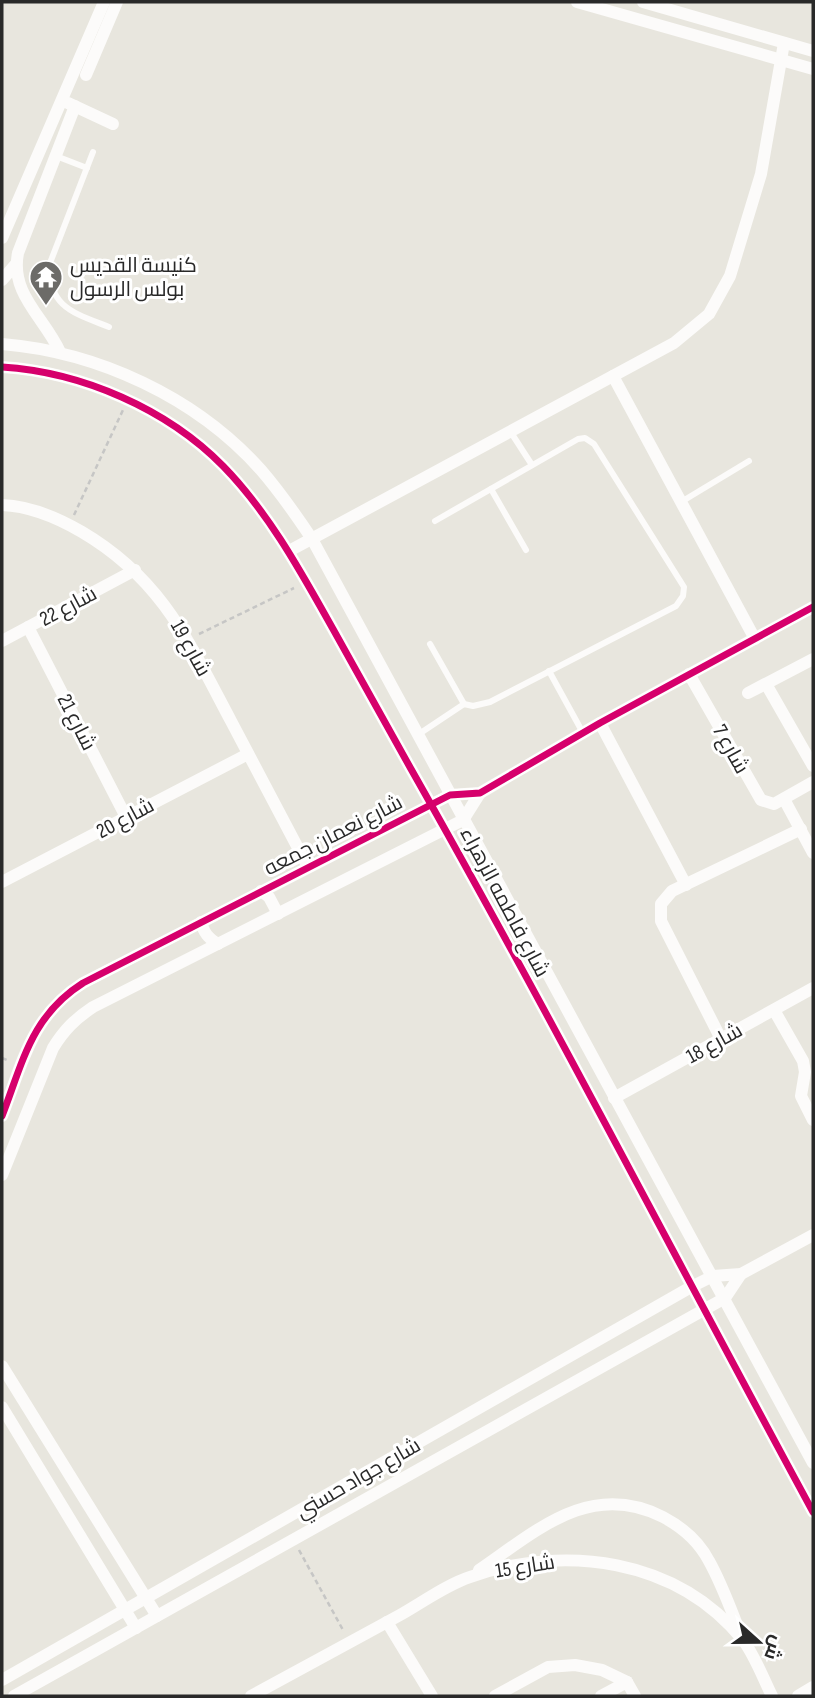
<svg xmlns="http://www.w3.org/2000/svg" width="815" height="1698" viewBox="0 0 815 1698" font-family="'Sofia Sans Condensed',Cairo,sans-serif">
	<style>
		.lines { fill: none; stroke-linecap: round; stroke-linejoin: round }
		.path { stroke: #c6c6c5; stroke-width: 2.5; stroke-dasharray: 5 3.5; stroke-linecap: butt }
		.service { stroke: #fcfbfa; stroke-width: 6 }
		.minor { stroke: #fcfbfa; stroke-width: 12 }
		.cycleway-casing { stroke: #fff; stroke-width: 11 }
		.cycleway { stroke: #d6006c; stroke-width: 7 }
		.labels { text-anchor: middle; stroke-width: 6; stroke-linejoin: round; paint-order: stroke }
		.poi-label { font-size: 21px; fill: #292929; stroke: #fff; text-anchor: start }
		.street-label { font-size: 21px; fill: #292929; stroke: #fff }
	</style>
	<rect width="100%" height="100%" fill="#e8e6de"/>
	<g class="lines">
		<!-- path -->
		<g class="path">
			<path d="M74,515L123,410"/>
			<path d="M199,634L294,588"/>
			<path d="M2,1058L9,1061"/>
			<path d="M299,1550L343,1630"/>
		</g>
		<!-- service -->
		<g class="service">
			<path d="M93,152L50,263C47,307 74,313 109,327"/>
			<path d="M56,156L87,168"/>
			<path d="M510,431L532,465"/>
			<path d="M491,489L526,550"/>
			<path d="M681,502L749,461"/>
			<path d="M430,644L464,704"/>
			<path d="M549,671L583,733"/>
			<path d="M419,734L464,704L473,706L490,702L676,606L683,596L684,587L594,444L585,438L578,439L435,521"/>
		</g>
		<!-- minor -->
		<g class="minor">
			<path d="M577,2L813,69"/>
			<path d="M643,2L813,51"/>
			<path d="M86,75L117,2"/>
			<path d="M68,103L113,124"/>
			<path d="M2,238L104,2"/>
			<path d="M2,280L16,264"/>
			<path d="M2,344C98,352 196,397 261,470C280,492 296,515 312,539L813,1463"/>
			<path d="M60,352C44,317 10,294 18,253L75,106"/>
			<path d="M2,367C82,372 167,409 223,466C269,513 301,572 333,629C359,675 385,722 411,769C550,1014 679,1265 813,1512"/>
			<path d="M613,376L755,639"/>
			<path d="M2,505C29,506 58,518 82,532C162,579 189,642 231,721C257,770 282,818 308,867"/>
			<path d="M289,551L674,343L709,314L730,276L761,174L784,43"/>
			<path d="M28,627L126,817"/>
			<path d="M2,641L135,570"/>
			<path d="M689,674L761,800L774,804L813,782"/>
			<path d="M766,684L813,766"/>
			<path d="M748,693L813,659"/>
			<path d="M600,723L686,885"/>
			<path d="M784,799L813,853"/>
			<path d="M2,882L248,754"/>
			<path d="M261,891L269,897L278,914"/>
			<path d="M201,922C204,933 208,938 218,944"/>
			<path d="M774,1010L803,1061L805,1072L801,1096L813,1120"/>
			<path d="M721,1039L661,921V904L672,891L801,829"/>
			<path d="M614,1098L813,988"/>
			<path d="M2,1116C23,1062 31,1016 83,983L450,795L480,793L600,723L813,607"/>
			<path d="M2,1175L53,1048C64,1030 75,1019 93,1007L463,820L480,793"/>
			<path d="M2,1366L157,1616"/>
			<path d="M2,1407L136,1628"/>
			<path d="M479,1570C536,1531 590,1480 663,1517C682,1527 699,1542 709,1561C722,1584 731,1610 741,1635"/>
			<path d="M387,1622L432,1696"/>
			<path d="M2,1680L691,1287L713,1276L741,1274L813,1235"/>
			<path d="M14,1696L725,1298L741,1274"/>
			<path d="M251,1696C301,1669 350,1642 400,1615C423,1602 446,1585 470,1577C565,1544 676,1558 743,1640C755,1656 763,1678 772,1696"/>
			<path d="M495,1696L548,1667L575,1665L602,1670L627,1682L635,1696"/>
			<path d="M601,1696L627,1682"/>
			<path d="M798,1696L813,1687"/>
		</g>
		<defs>
			<g id="cycleway">
				<path d="M2,367C82,372 167,409 223,466C269,513 301,572 333,629C359,675 385,722 411,769C550,1014 679,1265 813,1512"/>
				<path d="M2,1116C23,1062 31,1016 83,983L450,795L480,793L600,723L813,607"/>
			</g>
		</defs>
		<!-- cycleway casing -->
		<use href="#cycleway" class="cycleway-casing"/>
		<!-- cycleway -->
		<use href="#cycleway" class="cycleway"/>
	</g>
	<!-- icons -->
	<defs>
		<symbol id="temple-pin" viewBox="-11 -11 22 30"><path d="M0 17L-7.5 6A9.5 9.5 0 1 1 7.5 6Z" fill="#6c6b68" stroke="#fff"/><path d="M0-6L5-2H3V0L6.5 2.5H4V6H1.5V3h-3V6H-4V2.5H-6.5L-3 0V-2H-5Z" fill="#fff"/></symbol>
	</defs>
	<g fill-rule="evenodd">
		<use href="#temple-pin" x="27" y="258" width="38" height="52"/>
	</g>
	<g class="labels">
		<!-- poi labels -->
		<g class="poi-label">
			<text x="70" y="272">كنيسة القديس<tspan x="70" dy="24">بولس الرسول</tspan></text>
		</g>
		<!-- street labels -->
		<g class="street-label">
			<text transform="translate(68 606) rotate(-28)" y="7">شارع 22</text>
			<text transform="translate(191 648) rotate(61)" y="7">شارع 19</text>
			<text transform="translate(77 722) rotate(63)" y="7">شارع 21</text>
			<text transform="translate(731 749) rotate(61)" y="7">شارع 7</text>
			<text transform="translate(125 818) rotate(-28)" y="7">شارع 20</text>
			<text transform="translate(333 835) rotate(-27)" y="7">شارع نعمان جمعه</text>
			<text transform="translate(505 902) rotate(62)" y="7">شارع فاطمه الزهراء</text>
			<text transform="translate(714 1043) rotate(-29)" y="7">شارع 18</text>
			<text transform="translate(358 1478) rotate(-30)" y="7">شارع جواد حسني</text>
			<text transform="translate(525 1566) rotate(-9)" y="7">شارع 15</text>
		</g>
	</g>
	<!-- border -->
	<rect width="815" height="1698" fill="none" stroke="#292929" stroke-width="7"/>
	<!-- north arrow -->
	<g transform="translate(759 1642) rotate(111)" stroke="#ffffff" stroke-width="5" paint-order="stroke">
	<path d="M0-5L12 26L0 18L-12 26Z" fill="#292929"/>
	<text y="-10" font-size="19" font-weight="bold" text-anchor="middle" fill="#292929">ش</text>
	</g>
</svg>
